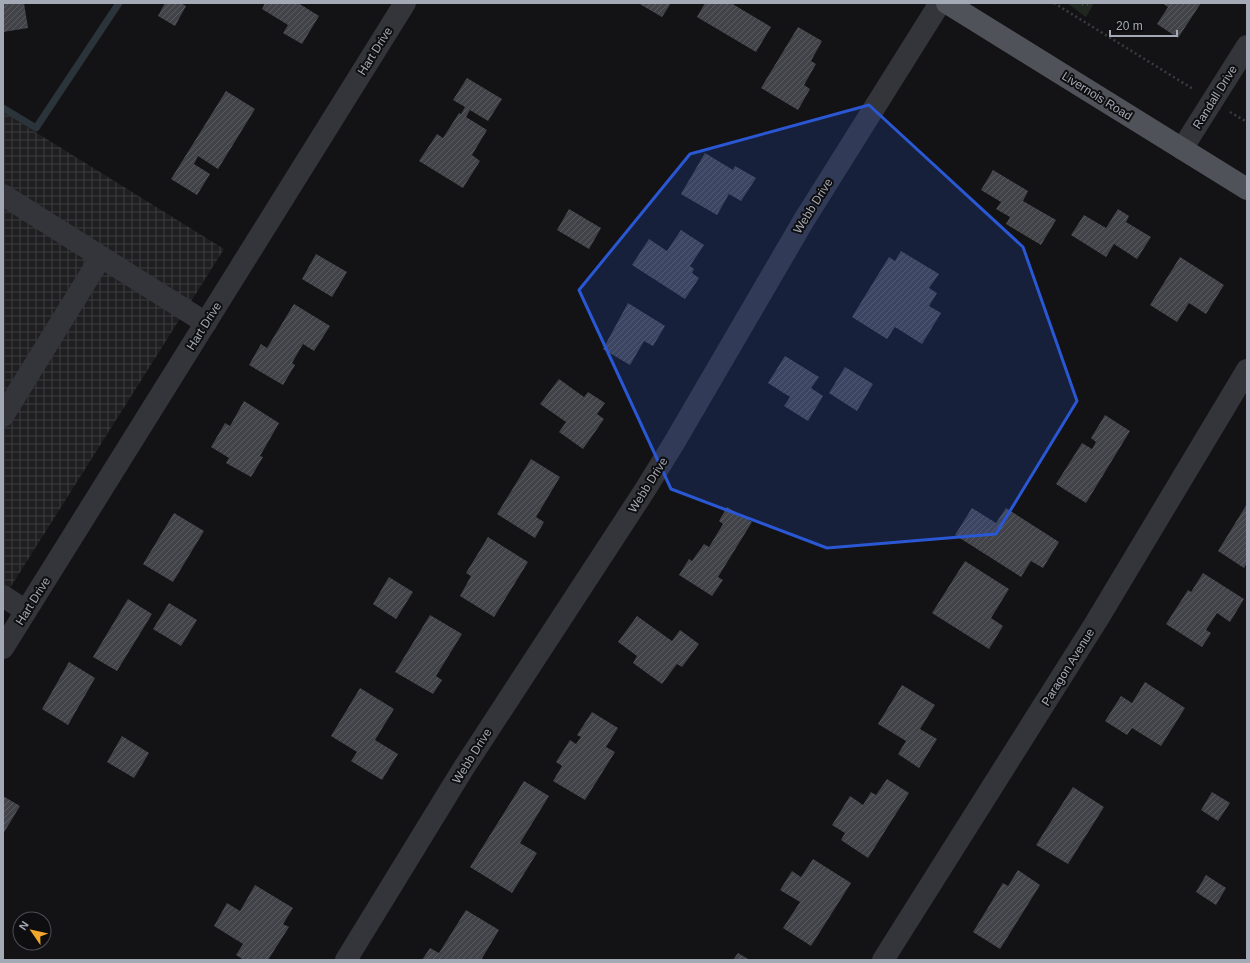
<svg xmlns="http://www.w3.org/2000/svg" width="1250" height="963" viewBox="0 0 1250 963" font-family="Helvetica,sans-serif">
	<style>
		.industrial { fill: url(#industrial-grid) }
		.forest { fill: url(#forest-crowns) }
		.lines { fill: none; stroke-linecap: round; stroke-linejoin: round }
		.stream { stroke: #2b343a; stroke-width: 7 }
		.building { fill: url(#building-hatch) }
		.path { stroke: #3a3c41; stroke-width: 2.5; stroke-dasharray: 2 3; stroke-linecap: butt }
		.minor { stroke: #34353a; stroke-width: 22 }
		.major { stroke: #505259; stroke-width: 22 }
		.marked { fill: #2a57d4; fill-opacity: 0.2; stroke: #2a57d4; stroke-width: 3; stroke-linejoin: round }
		.labels { text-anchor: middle; stroke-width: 4; stroke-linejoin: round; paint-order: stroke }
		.street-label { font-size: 12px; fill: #a4aab5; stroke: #0e0e10 }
	</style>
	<defs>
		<pattern id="industrial-grid" width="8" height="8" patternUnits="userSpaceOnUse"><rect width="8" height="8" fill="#1f1f22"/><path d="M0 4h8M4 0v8" fill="none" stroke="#3d3d40"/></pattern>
		<pattern id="forest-crowns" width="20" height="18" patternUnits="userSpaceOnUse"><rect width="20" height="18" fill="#1f2720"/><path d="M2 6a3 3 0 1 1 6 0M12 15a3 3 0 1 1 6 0" fill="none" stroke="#3d443e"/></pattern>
		<pattern id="building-hatch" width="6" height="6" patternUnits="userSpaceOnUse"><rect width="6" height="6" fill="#424348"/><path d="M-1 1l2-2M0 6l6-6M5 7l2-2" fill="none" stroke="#5a5b60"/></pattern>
	</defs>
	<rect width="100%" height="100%" fill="#131315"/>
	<!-- industrial -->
	<path class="industrial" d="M3,112L224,249L3,599Z"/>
	<!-- forest -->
	<path class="forest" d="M1067,3H1094L1086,17Z"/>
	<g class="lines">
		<!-- stream -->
		<path class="stream" d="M3,108L36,128L119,3"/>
	</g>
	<!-- building -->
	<g class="building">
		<path d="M3,3H24L28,28L3,32Z"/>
		<path d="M165,3H181L186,6L175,26L158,16Z"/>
		<path d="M265,3H298L319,16L302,44L283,33L288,25L262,9Z"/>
		<path d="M638,3H671L662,17Z"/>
		<path d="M705,3H731L771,27L756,52L697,17Z"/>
		<path d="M1162,3H1201L1178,38L1157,24L1168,7Z"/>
		<path d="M798,27L822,41L811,61L816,64L804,85L810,89L798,110L761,88Z"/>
		<path d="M467,78L502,99L488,121L470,110L466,117L487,130L472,155L480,161L463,188L419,161L437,134L443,138L459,113L461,114L465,107L453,100Z"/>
		<path d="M226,91L255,109L218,169L198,156L194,164L210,174L197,195L171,179Z"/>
		<path d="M705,153L733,170L735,166L756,178L741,201L729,194L717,215L681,194Z"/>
		<path d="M993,170L1028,191L1023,201L1056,220L1041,245L1006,224L1010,217L996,209L1001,202L981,190Z"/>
		<path d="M569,209L601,228L589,249L557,230Z"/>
		<path d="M1118,209L1129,216L1126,222L1151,237L1137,259L1114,244L1106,257L1071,235L1084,215L1106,228Z"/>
		<path d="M681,230L704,245L690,266L694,269L692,273L699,278L685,299L632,265L649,239L667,251Z"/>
		<path d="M901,251L939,274L929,288L937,293L929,306L941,313L922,344L895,327L887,339L852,317L889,257L895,261Z"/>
		<path d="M316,254L347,272L332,297L302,279Z"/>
		<path d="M1180,257L1224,285L1206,314L1189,303L1177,322L1150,305Z"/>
		<path d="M628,303L665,326L653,346L644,341L630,365L603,349Z"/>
		<path d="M294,304L330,326L314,351L303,344L292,363L295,365L283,385L249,365L261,344L267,348Z"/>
		<path d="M785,356L819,377L811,388L823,396L808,421L784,406L790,397L768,383Z"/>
		<path d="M845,367L873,384L857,411L829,393Z"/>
		<path d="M559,379L584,397L588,392L605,403L597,414L604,419L583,449L559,432L566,422L540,404Z"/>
		<path d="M244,401L279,423L260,456L263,457L251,477L226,463L229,458L211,447L225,423L230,426Z"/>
		<path d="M1105,415L1130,431L1086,503L1056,484L1082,443L1092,449L1096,442L1091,438Z"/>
		<path d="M531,459L560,477L536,517L544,522L535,538L497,514Z"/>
		<path d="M1247,504V563L1244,568L1218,551Z"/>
		<path d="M727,507L752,522L718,577L723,580L712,596L679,575L689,559L692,561L704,544L709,547L723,524L719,521Z"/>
		<path d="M972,508L996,523L1006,508L1059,542L1043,568L1031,561L1021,577L955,535Z"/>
		<path d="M174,513L204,531L173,582L143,564Z"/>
		<path d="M488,537L528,562L494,617L460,596L471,576L466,573Z"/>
		<path d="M965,561L1009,589L991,618L1003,626L989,649L932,613Z"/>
		<path d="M1203,573L1244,599L1230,622L1217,613L1206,630L1211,633L1202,647L1166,624L1188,590L1191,592Z"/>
		<path d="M389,577L413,592L396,619L373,604Z"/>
		<path d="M128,599L152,614L117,671L93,657Z"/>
		<path d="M169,603L197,620L181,646L153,629Z"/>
		<path d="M430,615L462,634L436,676L442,680L433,694L395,672Z"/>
		<path d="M637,616L672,641L680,630L699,644L682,667L677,664L662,684L633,663L637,656L618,642Z"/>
		<path d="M69,662L95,678L68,725L42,709Z"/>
		<path d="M1145,682L1185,708L1161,746L1132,728L1127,735L1105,721L1121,696L1132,703Z"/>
		<path d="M902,685L935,705L920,729L937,739L919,768L898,754L906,741L878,724Z"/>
		<path d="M360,688L394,709L375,740L398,754L382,780L351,761L357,752L331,736Z"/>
		<path d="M592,712L618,728L606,747L615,752L585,800L553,781L562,766L556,762L570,740L576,744L581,737L577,735Z"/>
		<path d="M122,736L149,753L134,778L107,762Z"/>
		<path d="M887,779L909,793L868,858L841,840L845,833L832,825L850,796L863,805L871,792L876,795Z"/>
		<path d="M524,781L549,796L520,843L537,853L512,893L470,867Z"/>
		<path d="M1073,787L1104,807L1068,864L1036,845Z"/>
		<path d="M1212,792L1230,803L1218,821L1201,810Z"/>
		<path d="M3,796L20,806L3,834Z"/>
		<path d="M813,859L851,883L811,946L783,928L800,902L780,890L792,871L801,877Z"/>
		<path d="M1018,870L1040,885L1000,949L973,932L1003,883L1008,886Z"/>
		<path d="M1206,875L1226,888L1216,905L1196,892Z"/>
		<path d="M255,885L293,908L283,924L289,927L268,960H244L236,955L243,944L214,926L227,903L240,911Z"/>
		<path d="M466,910L499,930L481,960H422L430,948L439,953Z"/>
		<path d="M738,953L750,960H733Z"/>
	</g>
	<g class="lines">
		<!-- path -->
		<g class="path">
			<path d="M1054,3L1193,89"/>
			<path d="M1230,112L1247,122"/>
		</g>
		<!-- minor -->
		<g class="minor">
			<path d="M1182,149L1247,46"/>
			<path d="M3,195L206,323"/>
			<path d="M3,416L101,257"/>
			<path d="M3,596L26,611"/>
			<path d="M3,648L405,3"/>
			<path d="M346,960L463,769L643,493L674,443L804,220L940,3"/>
			<path d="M883,960L1096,622L1247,370"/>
		</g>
		<!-- major -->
		<path class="major" d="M947,3L1247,189"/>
	</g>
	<!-- marked area -->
	<path class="marked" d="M869,105L1023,247L1077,401L996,534L827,548L671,489L579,290L690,154Z"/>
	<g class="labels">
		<!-- street labels -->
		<g class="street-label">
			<text transform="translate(375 51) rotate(-58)" y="4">Hart Drive</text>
			<text transform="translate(1097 96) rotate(32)" y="4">Livernois Road</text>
			<text transform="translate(1215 97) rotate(-58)" y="4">Randall Drive</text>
			<text transform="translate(813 206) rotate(-58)" y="4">Webb Drive</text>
			<text transform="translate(204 326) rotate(-58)" y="4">Hart Drive</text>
			<text transform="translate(648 485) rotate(-58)" y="4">Webb Drive</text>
			<text transform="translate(33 601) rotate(-58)" y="4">Hart Drive</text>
			<text transform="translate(1068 667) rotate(-58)" y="4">Paragon Avenue</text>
			<text transform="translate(472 756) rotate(-58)" y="4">Webb Drive</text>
		</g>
	</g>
	<!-- border -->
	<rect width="1250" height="963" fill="none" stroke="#a4aab5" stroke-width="8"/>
	<!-- north arrow -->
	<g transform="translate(32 931) rotate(304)"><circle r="19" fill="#0e0e10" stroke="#4a4c52"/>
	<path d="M0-3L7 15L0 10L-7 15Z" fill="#f2a62d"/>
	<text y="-6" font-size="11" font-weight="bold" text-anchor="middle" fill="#a4aab5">N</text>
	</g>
	<!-- scale -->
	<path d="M1110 30v6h67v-6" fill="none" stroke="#a4aab5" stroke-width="2"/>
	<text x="1116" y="30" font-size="12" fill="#a4aab5" stroke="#0e0e10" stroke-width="3" paint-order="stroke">20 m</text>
</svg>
